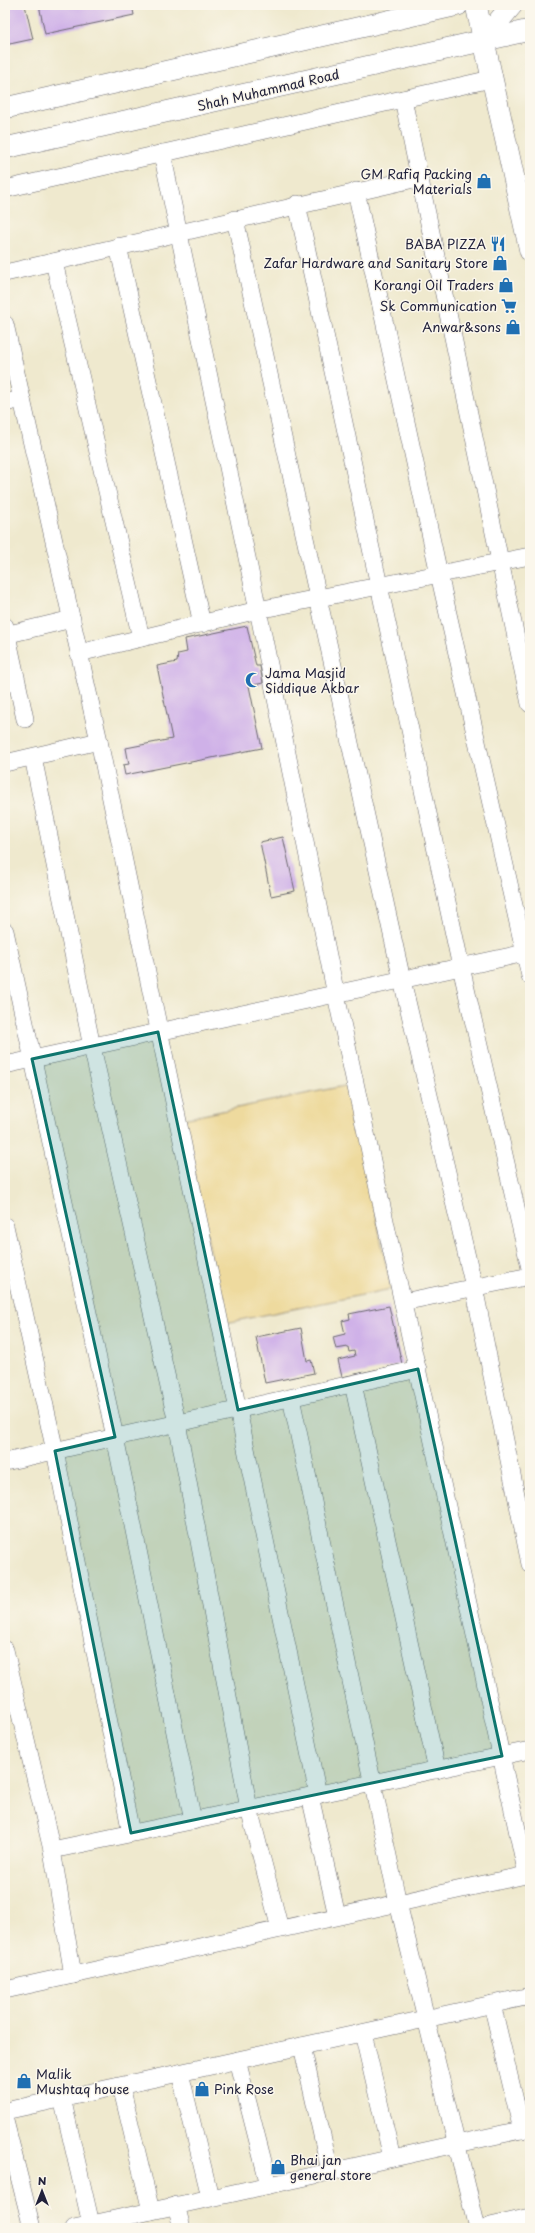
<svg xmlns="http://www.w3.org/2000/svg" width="535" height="2233" viewBox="0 0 535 2233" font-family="'Playpen Sans',sans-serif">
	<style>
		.sand { fill: #eeda9e; stroke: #887e6c }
		.building { fill: #cfb1e8 }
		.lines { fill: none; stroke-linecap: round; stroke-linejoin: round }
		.minor-casing { stroke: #6a686e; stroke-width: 18 }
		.tertiary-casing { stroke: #6a686e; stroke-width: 22 }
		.minor { stroke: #fff; stroke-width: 17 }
		.tertiary { stroke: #fff; stroke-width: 21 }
		.marked { fill: #0f766e; fill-opacity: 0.2; stroke: #0f766e; stroke-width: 3; stroke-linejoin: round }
		.labels { text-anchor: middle; stroke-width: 3; stroke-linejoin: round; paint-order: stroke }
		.street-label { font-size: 13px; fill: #22223b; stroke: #fbf7ec }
		.poi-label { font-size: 13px; fill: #22223b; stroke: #fbf7ec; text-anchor: end }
	</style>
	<rect width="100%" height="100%" fill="#fbf7ec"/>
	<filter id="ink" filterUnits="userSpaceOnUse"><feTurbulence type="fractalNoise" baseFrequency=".025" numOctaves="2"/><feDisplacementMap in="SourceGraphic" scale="8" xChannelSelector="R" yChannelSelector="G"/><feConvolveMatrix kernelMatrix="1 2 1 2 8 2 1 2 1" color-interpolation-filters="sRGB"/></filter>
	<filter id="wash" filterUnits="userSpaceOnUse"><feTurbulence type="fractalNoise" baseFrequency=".012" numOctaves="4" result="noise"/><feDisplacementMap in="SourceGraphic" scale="16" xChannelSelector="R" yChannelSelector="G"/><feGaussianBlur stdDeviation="0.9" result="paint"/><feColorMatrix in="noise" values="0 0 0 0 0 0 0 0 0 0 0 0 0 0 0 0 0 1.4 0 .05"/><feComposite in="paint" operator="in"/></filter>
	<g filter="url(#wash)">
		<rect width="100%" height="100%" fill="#efe9ce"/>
		<!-- sand -->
		<path class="sand" d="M349,1085L391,1289L225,1323L183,1119Z"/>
		<g id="blocks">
			<!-- building -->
			<g class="building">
				<path d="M5,5H25L33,39L5,45Z"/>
				<path d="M39,5H132L134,15L45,34Z"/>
				<path d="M247,626L256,666H260L263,683L249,686L262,748L125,775L123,765L129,764L126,748L172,739L157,666L177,662L178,654L187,652L185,639Z"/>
				<path d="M283,837L295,891L271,896L260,842Z"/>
				<path d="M389,1306L402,1364L342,1377L338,1360L355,1356L354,1351L349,1352L348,1347L336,1349L333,1337L345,1334L342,1321L350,1319L349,1314Z"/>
				<path d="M301,1328L307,1361L311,1360L314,1373L265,1383L256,1337Z"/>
			</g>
		</g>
	</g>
	<g filter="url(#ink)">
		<use href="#blocks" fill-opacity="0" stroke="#6a686e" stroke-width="1"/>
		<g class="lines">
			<defs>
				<g id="minor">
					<path d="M403,99L530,704"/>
					<path d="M162,153L258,610L336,995L527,1875"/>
					<path d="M5,189L491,79"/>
					<path d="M356,191L439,574L530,976"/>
					<path d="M297,204L461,967L530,1268"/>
					<path d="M235,219L402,980L474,1287L530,1564"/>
					<path d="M118,246L202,624"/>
					<path d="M54,262L141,638"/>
					<path d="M5,273L418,178"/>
					<path d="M5,324L99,741L318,1795"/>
					<path d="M5,403L22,399"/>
					<path d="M5,626L25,719"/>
					<path d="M5,635L72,619"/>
					<path d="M79,653L258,610L530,556"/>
					<path d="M33,757L92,1047L177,1423L249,1809L280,1929"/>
					<path d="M5,763L99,741"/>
					<path d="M5,931L115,1437L193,1821"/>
					<path d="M5,1065L530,952"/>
					<path d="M5,1226L55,1451L131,1833"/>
					<path d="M403,1302L530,1276"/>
					<path d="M353,1384L437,1770"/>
					<path d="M291,1398L398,1903L477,2228"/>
					<path d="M5,1462L418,1369"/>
					<path d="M5,1650L52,1850L73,1975"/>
					<path d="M310,1796L337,1916"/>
					<path d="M52,1850L530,1750"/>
					<path d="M5,1990L530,1874"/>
					<path d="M492,2004L522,2130"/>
					<path d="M363,2033L392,2158"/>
					<path d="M302,2046L330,2171"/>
					<path d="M237,2060L269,2185"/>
					<path d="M180,2073L210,2197"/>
					<path d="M121,2086L151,2211"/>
					<path d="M62,2098L91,2224"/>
					<path d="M5,2111L530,1996"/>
					<path d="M5,2121L32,2228"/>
					<path d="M176,2205L182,2228"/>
					<path d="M74,2228L530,2128"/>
				</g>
				<g id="tertiary">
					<path d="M476,5L530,251"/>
					<path d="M483,40L512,5"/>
					<path d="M5,108L458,5"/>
					<path d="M5,148L530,30"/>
					<path d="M491,2228L530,2219"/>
				</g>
			</defs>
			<!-- minor casing -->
			<use href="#minor" class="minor-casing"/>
			<!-- tertiary casing -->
			<use href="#tertiary" class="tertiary-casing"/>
			<!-- minor -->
			<use href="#minor" class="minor"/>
			<!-- tertiary -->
			<use href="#tertiary" class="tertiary"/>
		</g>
	</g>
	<!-- marked area -->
	<path class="marked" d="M158,1032L238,1410L418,1369L502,1756L131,1833L55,1451L115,1437L32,1059Z"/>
	<!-- icons -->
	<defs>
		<symbol id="shop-bare" viewBox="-9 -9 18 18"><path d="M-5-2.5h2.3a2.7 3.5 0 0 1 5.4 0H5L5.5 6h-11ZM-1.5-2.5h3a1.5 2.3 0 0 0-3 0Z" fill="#1f6fb2" stroke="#fbf7ec" stroke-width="2.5" paint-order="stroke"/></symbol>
		<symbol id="restaurant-bare" viewBox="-9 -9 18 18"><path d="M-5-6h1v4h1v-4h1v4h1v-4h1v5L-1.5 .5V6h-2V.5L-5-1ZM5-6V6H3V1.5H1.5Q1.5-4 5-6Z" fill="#1f6fb2" stroke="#fbf7ec" stroke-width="2.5" paint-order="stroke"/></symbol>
		<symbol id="supermarket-bare" viewBox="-9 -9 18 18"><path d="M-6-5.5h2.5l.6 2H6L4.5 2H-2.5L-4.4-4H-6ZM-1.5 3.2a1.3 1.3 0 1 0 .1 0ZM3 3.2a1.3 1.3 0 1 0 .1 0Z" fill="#1f6fb2" stroke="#fbf7ec" stroke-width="2.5" paint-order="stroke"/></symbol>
		<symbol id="mosque-bare" viewBox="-9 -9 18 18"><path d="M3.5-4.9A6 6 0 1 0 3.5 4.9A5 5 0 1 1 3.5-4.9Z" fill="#1f6fb2" stroke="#fbf7ec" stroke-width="2.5" paint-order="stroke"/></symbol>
	</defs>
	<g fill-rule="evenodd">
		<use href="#shop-bare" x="473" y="170" width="22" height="22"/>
		<use href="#restaurant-bare" x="487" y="233" width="22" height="22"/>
		<use href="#shop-bare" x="489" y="252" width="22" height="22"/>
		<use href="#shop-bare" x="495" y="274" width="22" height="22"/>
		<use href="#supermarket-bare" x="498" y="295" width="22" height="22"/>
		<use href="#shop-bare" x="502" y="316" width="22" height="22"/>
		<use href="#mosque-bare" x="242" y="669" width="22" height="22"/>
		<use href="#shop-bare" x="13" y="2070" width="22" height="22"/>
		<use href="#shop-bare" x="191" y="2078" width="22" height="22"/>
		<use href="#shop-bare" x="267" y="2156" width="22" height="22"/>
	</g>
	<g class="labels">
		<!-- street labels -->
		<g class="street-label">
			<text transform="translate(268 90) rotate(-13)" y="5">Shah Muhammad Road</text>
		</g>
		<!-- poi labels -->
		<g class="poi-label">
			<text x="472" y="179">GM Rafiq Packing<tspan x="472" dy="15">Materials</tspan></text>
			<text x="486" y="249">BABA PIZZA</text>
			<text x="488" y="268">Zafar Hardware and Sanitary Store</text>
			<text x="494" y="290">Korangi Oil Traders</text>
			<text x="497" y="311">Sk Communication</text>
			<text x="501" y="332">Anwar&amp;sons</text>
			<text x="265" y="678" text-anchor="start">Jama Masjid<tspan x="265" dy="15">Siddique Akbar</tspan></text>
			<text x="36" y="2079" text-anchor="start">Malik<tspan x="36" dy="15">Mushtaq house</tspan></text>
			<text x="214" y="2094" text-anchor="start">Pink Rose</text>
			<text x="290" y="2165" text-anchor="start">Bhai jan<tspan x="290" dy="15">general store</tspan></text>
		</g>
	</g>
	<!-- margin -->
	<rect width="535" height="2233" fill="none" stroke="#fbf7ec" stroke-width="20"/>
	<!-- north arrow -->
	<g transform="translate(42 2191)" stroke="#fbf7ec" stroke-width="3" paint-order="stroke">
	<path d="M0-3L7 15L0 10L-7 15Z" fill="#22223b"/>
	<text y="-6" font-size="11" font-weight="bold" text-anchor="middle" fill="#22223b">N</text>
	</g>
</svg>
